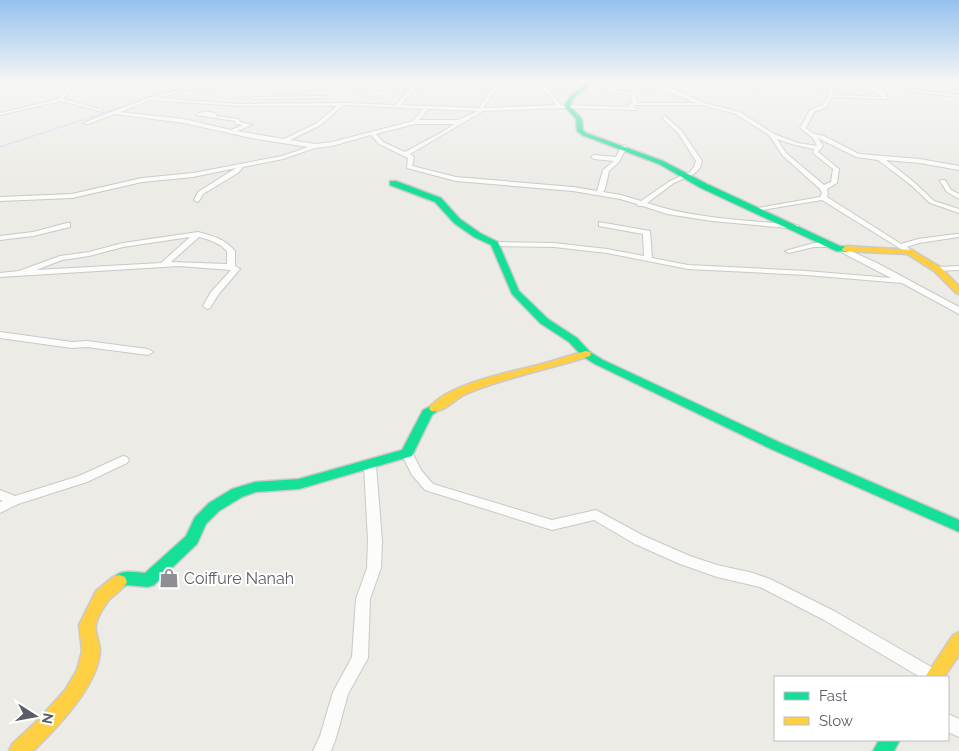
<svg xmlns="http://www.w3.org/2000/svg" width="959" height="751" viewBox="0 0 959 751" font-family="Raleway,sans-serif">
	<style>
		.lines { fill: none; stroke-linecap: round; stroke-linejoin: round }
		.stream { stroke: #b8d8f8; stroke-width: 1 }
		.street-casing { stroke: #c8c9c8; stroke-width: 2 }
		.fast-casing { stroke: #cacacb; stroke-width: 3 }
		.slow-casing { stroke: #cacacb; stroke-width: 3 }
		.street { fill: #fcfcfb; fill-rule: evenodd }
		.fast { fill: #16e098; fill-rule: evenodd }
		.slow { fill: #ffcf43; fill-rule: evenodd }
		.labels { text-anchor: middle; stroke-width: 4; stroke-linejoin: round; paint-order: stroke }
		.near-poi-label { font-size: 16px; fill: #5b5e65; stroke: #fff; text-anchor: start }
	</style>
	<rect width="100%" height="100%" fill="#ecebe6"/>
	<g class="lines">
		<!-- stream -->
		<path class="stream" d="M0,147L179,88L252,82"/>
		<defs>
			<g id="street">
				<path d="M71,81H75L63,99L103,110V112L61,101L0,115V113L59,99Z"/>
				<path d="M264,81H283L185,90L158,98L239,104L348,103L396,105L410,88L381,90L288,81H306L381,88L480,81H504L492,94L484,108L556,105L550,96L535,81H540L547,87L591,81L566,88L549,90L561,105L628,107L630,103H633L630,95L600,90L656,81L704,103L740,112L774,134L798,143L817,146L813,138L800,128L810,110L823,105L829,95V91L814,86L817,81H821L819,84L833,89V95L883,97L858,81H863L887,94V99L832,97L827,107L814,112L806,128L814,134L824,136L859,154L920,159L959,166V170L920,163L886,160L915,183L934,201L959,209V213L930,203L911,185L878,160L856,157L818,138L823,146L818,152L839,169L837,183L827,189L828,193L827,197L901,244L918,239L956,234H959V237L919,243L907,247L913,252L909,254L822,200L756,211V209L758,208L820,197L822,193L820,189L782,155L770,136L736,114L702,105H634L633,107L638,109L636,110L565,108L483,111L410,154L414,157L412,166L456,177L573,187L597,191L603,170L614,161L594,159L591,157L594,155L616,157L621,147L624,145L627,147L619,162L609,171L605,189L603,192L621,195L641,201L670,181L690,172L694,167L696,161L678,133L662,118L665,116L682,131L702,161L700,168L694,174L674,183L647,203C694,219 746,220 795,225H798V229L712,221L667,214L643,206H638L637,204L620,199L573,191L456,181L407,168L408,158L379,144L371,135L332,146L315,148L283,159L243,167L238,173L203,194L199,201L197,202L194,200L198,192L236,168L193,177L142,182L72,198L0,201V197L72,194L142,178L193,173L282,156L308,147L251,138L184,123L115,114L88,124L83,123L148,98L185,88ZM497,83L488,93L479,108L401,105L415,88ZM654,83L667,91L696,103H638L634,93L611,90L636,86L653,92L655,90L642,85ZM150,100L239,106H337L317,123L284,139L237,131L252,125L240,122L239,119L216,116V114C209,110 202,111 196,115L235,121L236,124L243,125L231,130L184,119L121,112ZM343,105H348L423,109L413,121L332,142L315,144L290,140L321,125ZM428,109L478,111L458,120H419ZM415,124H454L444,131L405,152L383,142L376,134ZM777,139L795,145L814,149L813,153L833,169L831,182L824,185L786,153Z"/>
				<path d="M720,81H729L760,88L758,89Z"/>
				<path d="M890,81H896L915,90L959,95V97L914,92Z"/>
				<path d="M326,96L324,98L253,99L251,98L253,97Z"/>
				<path d="M941,180H945L951,190L959,194V199L947,192L940,181Z"/>
				<path d="M599,222L650,231L652,258L688,265L806,271L891,278L835,249L839,247H842L877,263L959,307V314L902,283L806,275L688,269L607,253L554,247L495,246L491,244L495,242L554,243L607,249L644,256L643,234L599,226Z"/>
				<path d="M67,223H70V227L33,236L0,240V236L33,232Z"/>
				<path d="M198,232C213,236 225,239 235,251V266L240,269L218,295L210,308L207,309L203,306L211,292L231,270L179,266L0,277V273L19,271L60,256L89,252L123,243ZM190,237L161,263L36,270L62,260L89,256L123,247ZM199,237C211,240 219,243 227,251V264L171,262Z"/>
				<path d="M814,243H828L832,245L828,247H814L789,253L785,251Z"/>
				<path d="M959,266V270L937,271L933,269L937,267Z"/>
				<path d="M0,332L72,342L87,341L148,349L153,352L148,355L87,347L72,348L0,338Z"/>
				<path d="M407,449L411,450L421,470L433,484L552,520L596,510L644,536L690,556L717,565L753,573L770,579L834,611L940,672L942,677H920L824,620L760,587L717,577L680,564L635,544L594,520L552,530L425,490L412,475L401,453L403,450Z"/>
				<path d="M123,456L127,457L129,460L127,463L87,482L18,504L0,513V502L3,501L0,500V490L15,496L79,476Z"/>
				<path d="M370,461L374,462L376,465L382,541L381,568L370,599L368,658L348,694L336,738L331,751H313L320,736L333,692L352,657L356,599L367,568L368,541L364,465L366,462Z"/>
				<path d="M948,714L959,719V737L948,732Z"/>
			</g>
			<g id="fast">
				<path d="M590,81H595L574,98L570,106L582,119L583,130L586,133L663,161L707,184L840,246L849,247L850,249L846,252L836,251L701,188L659,164L582,135L577,131L576,119L564,106L570,96Z"/>
				<path d="M390,181H396L441,198L460,219L480,233L498,242L519,291L548,319L577,338L590,352L603,360L781,443L959,520V532L771,449L595,364L582,356L569,342L540,323L512,294L491,245L474,237L454,223L435,202L390,185Z"/>
				<path d="M435,404L441,408L432,415L412,456L299,489L256,492L242,497L219,511L206,524L197,544L154,585L148,587L127,585L119,589L113,587L111,582C118,568 132,572 145,573L186,536L195,517L209,503L232,489L255,482L299,479L402,450L423,410Z"/>
				<path d="M879,740H900L894,751H873Z"/>
			</g>
			<g id="slow">
				<path d="M846,246L912,250L940,267L959,286V294L956,293L934,271L907,254L843,251L842,249Z"/>
				<path d="M586,351L590,352L591,354L590,356C549,369 507,377 468,393C456,397 444,414 431,411L429,408C447,384 510,372 538,365C554,361 570,355 586,351Z"/>
				<path d="M119,575L125,577L127,582C123,590 114,594 108,601C104,606 97,618 96,624C94,632 100,642 100,651C98,686 57,728 33,751H9L12,744L39,719L65,690L77,670L82,651L79,625L96,591L113,577Z"/>
				<path d="M959,632V655L944,677H925L953,635Z"/>
			</g>
		</defs>
		<!-- street casing -->
		<use href="#street" class="street-casing"/>
		<!-- fast casing -->
		<use href="#fast" class="fast-casing"/>
		<!-- slow casing -->
		<use href="#slow" class="slow-casing"/>
		<!-- street -->
		<use href="#street" class="street"/>
		<!-- fast -->
		<use href="#fast" class="fast"/>
		<!-- slow -->
		<use href="#slow" class="slow"/>
	</g>
	<!-- sky -->
	<linearGradient id="sky" x2="0" y2="1"><stop stop-color="#95c2ee"/><stop offset="0.44" stop-color="#f6f6f4"/><stop offset="1" stop-color="#f6f6f4" stop-opacity="0"/></linearGradient>
	<rect width="959" height="186" fill="url(#sky)"/>
	<!-- icons -->
	<defs>
		<symbol id="shop-bare" viewBox="-9 -9 18 18"><path d="M-5-2.5h2.3a2.7 3.5 0 0 1 5.4 0H5L5.5 6h-11ZM-1.5-2.5h3a1.5 2.3 0 0 0-3 0Z" fill="#8e8f92" stroke="#fff" stroke-width="2.5" paint-order="stroke"/></symbol>
	</defs>
	<g fill-rule="evenodd">
		<use href="#shop-bare" x="155" y="564" width="28" height="28"/>
	</g>
	<g class="labels">
		<!-- near-poi labels -->
		<g class="near-poi-label">
			<text x="184" y="584">Coiffure Nanah</text>
		</g>
	</g>
	<!-- legend -->
	<rect x="774" y="676" width="175" height="65" fill="#ffffff" stroke="#bdbfc1"/>
	<rect x="784" y="692" width="25" height="8" fill="#16e098" stroke="#bdbfc1"/>
	<text x="819" y="701" font-size="15" fill="#5b5e65">Fast</text>
	<rect x="784" y="717" width="25" height="8" fill="#ffcf43" stroke="#bdbfc1"/>
	<text x="819" y="726" font-size="15" fill="#5b5e65">Slow</text>
	<!-- north arrow -->
	<g transform="translate(35 716) rotate(101)" stroke="#ffffff" stroke-width="4" paint-order="stroke">
	<path d="M0-4L9 19L0 12L-9 19Z" fill="#5b5e65"/>
	<text y="-8" font-size="14" font-weight="bold" text-anchor="middle" fill="#5b5e65">N</text>
	</g>
</svg>
